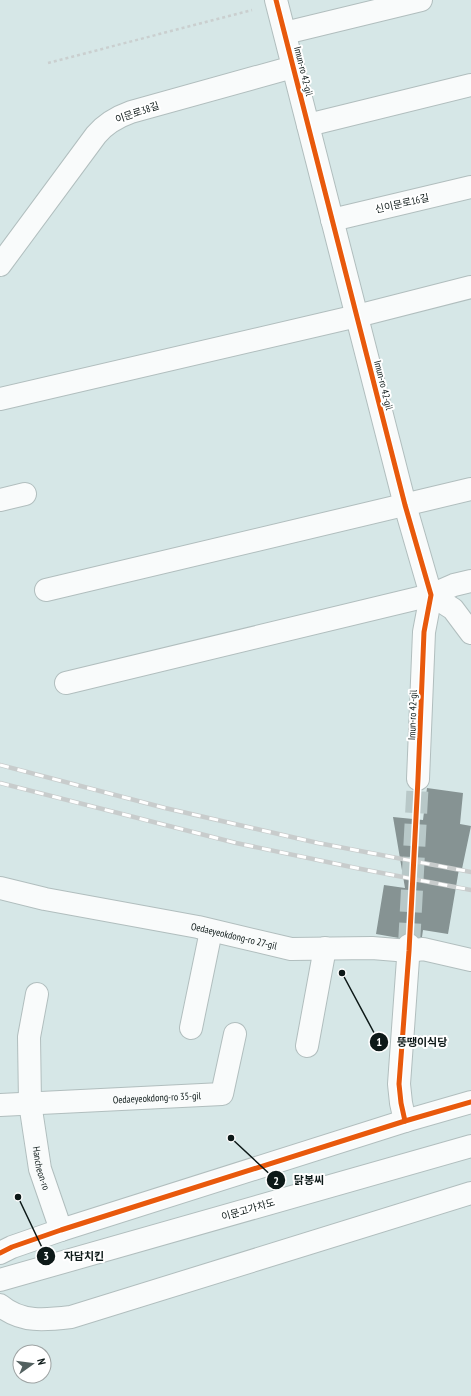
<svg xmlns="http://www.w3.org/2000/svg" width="471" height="1396" viewBox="0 0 471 1396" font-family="'PT Sans Narrow','Noto Sans KR',sans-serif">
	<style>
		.building { fill: #869393 }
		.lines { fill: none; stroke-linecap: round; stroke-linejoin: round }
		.minor-tunnel { stroke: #b8c8c8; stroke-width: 22; stroke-dasharray: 22 11; stroke-linecap: butt }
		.minor-casing { stroke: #b1bebe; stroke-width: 24 }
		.tertiary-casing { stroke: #b1bebe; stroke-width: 24 }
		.secondary-casing { stroke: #b1bebe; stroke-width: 24 }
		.path { stroke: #cacfcf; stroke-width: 2.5; stroke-dasharray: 3 3; stroke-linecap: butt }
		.minor { stroke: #f9fbfb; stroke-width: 22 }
		.tertiary { stroke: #f9fbfb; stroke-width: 22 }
		.secondary { stroke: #f9fbfb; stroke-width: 22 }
		.rail-casing { stroke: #c8cccc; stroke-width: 4.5 }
		.rail { stroke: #fff; stroke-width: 3; stroke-dasharray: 9; stroke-linecap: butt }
		.cycleway-casing { stroke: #fff; stroke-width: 8 }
		.cycleway { stroke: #e8590c; stroke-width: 5 }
		.labels { text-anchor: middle; stroke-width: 4; stroke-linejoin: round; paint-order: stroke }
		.street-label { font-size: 10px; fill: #0d1918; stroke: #fff }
		.leader { fill: none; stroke: #0d1918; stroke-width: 1.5 }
		.callout-dot { fill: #0d1918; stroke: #fff; stroke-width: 1.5 }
		.mark-label { font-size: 12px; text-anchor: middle; font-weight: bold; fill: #fff }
		.callout-label { font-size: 11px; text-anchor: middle; font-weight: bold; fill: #0d1918; stroke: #fff; stroke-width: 4; stroke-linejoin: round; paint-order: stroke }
	</style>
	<rect width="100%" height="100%" fill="#d6e7e7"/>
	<!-- building -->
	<path class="building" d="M427,788L463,793L460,824L471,826L462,869H459L448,934L423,930L422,937H418L416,934L410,933L404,934L399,938L376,934L384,885L405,888L393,817L423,820Z"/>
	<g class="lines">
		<!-- minor-tunnel -->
		<path class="minor-tunnel" d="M409,945L418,779"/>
		<defs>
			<g id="minor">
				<path d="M276,0L405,505L431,595L424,632L418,779"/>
				<path d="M285,33L421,0"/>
				<path d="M308,125L471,85"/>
				<path d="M332,220L471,187"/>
				<path d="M0,265L96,135C106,123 117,117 131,112L293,67"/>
				<path d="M0,399L357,316L471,287"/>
				<path d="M0,500L25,494"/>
				<path d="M46,590L471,489"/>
				<path d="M431,595L453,609L471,633"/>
				<path d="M66,683L431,595L454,585L471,581"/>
				<path id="s1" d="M0,888L45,899L198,927L291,949L372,948L409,951L423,949L471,960"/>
				<path id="s2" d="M37,994L29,1037L30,1103L40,1169L61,1230"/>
				<path d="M191,1028L211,931"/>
				<path d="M307,1046L325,948"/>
				<path id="s3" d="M0,1105L222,1094L235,1034"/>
				<path d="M405,1121L401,1103L399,1084L409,945"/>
			</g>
			<g id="tertiary">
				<path d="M0,1253L12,1247L61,1230L405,1121L471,1102"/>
				<path d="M0,1305C21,1323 46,1320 71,1317L471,1193"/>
			</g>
			<path id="secondary" d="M0,1280L471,1146"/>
		</defs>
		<!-- minor casing -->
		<use href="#minor" class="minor-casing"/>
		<!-- tertiary casing -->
		<use href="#tertiary" class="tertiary-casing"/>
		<!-- secondary casing -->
		<use href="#secondary" class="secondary-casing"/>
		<!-- path -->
		<path class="path" d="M48,63L252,10"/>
		<!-- minor -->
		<use href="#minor" class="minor"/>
		<!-- tertiary -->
		<use href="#tertiary" class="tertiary"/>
		<!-- secondary -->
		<use href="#secondary" class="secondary"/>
		<defs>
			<g id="rail">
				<path d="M0,765L165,808L318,843L471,872"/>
				<path d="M0,783L236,843L361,869L471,890"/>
			</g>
		</defs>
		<!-- rail casing -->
		<use href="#rail" class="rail-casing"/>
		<!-- rail -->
		<use href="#rail" class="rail"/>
		<defs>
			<g id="cycleway">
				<path d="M276,0L405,505L431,595L424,632L418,779L409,951L399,1084L401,1103L405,1121"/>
				<path d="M0,1253L12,1247L61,1230L405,1121L471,1102"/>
			</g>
		</defs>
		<!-- cycleway casing -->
		<use href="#cycleway" class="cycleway-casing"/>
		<!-- cycleway -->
		<use href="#cycleway" class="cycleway"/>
	</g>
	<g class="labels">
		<!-- street labels -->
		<g class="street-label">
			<text transform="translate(304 71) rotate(76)" y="4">Imun-ro 42-gil</text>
			<text transform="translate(137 112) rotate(-19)" y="4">이문로38길</text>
			<text transform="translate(402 203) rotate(-13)" y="4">신이문로16길</text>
			<text transform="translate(384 385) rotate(76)" y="4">Imun-ro 42-gil</text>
			<text transform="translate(412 715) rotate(-88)" y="4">Imun-ro 42-gil</text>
			<text dy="4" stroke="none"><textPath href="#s1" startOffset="239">Oedaeyeokdong-ro 27-gil</textPath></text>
			<text dy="4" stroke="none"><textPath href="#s3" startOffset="157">Oedaeyeokdong-ro 35-gil</textPath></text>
			<text dy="4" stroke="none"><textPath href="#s2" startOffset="176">Hancheon-ro</textPath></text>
			<text transform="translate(248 1209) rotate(-16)" y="4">이문고가차도</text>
		</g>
	</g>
	<!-- callouts -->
	<path class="leader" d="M342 973L379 1042M231 1138L276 1180M18 1197L46 1256"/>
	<g class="callout-dot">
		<circle cx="342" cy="973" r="4"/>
		<circle cx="231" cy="1138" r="4"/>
		<circle cx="18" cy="1197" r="4"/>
		<circle cx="379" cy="1042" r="10"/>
		<circle cx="276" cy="1180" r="10"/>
		<circle cx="46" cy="1256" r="10"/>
	</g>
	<g class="mark-label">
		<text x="379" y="1046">1</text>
		<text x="276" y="1185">2</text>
		<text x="46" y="1260">3</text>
	</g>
	<g class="callout-label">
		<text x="422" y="1046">뚱땡이식당</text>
		<text x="309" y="1184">닭봉씨</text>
		<text x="84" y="1260">자담치킨</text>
	</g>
	<!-- north arrow -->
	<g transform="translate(32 1364) rotate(76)"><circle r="19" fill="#ffffff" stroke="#9ea3a3"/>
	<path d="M0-3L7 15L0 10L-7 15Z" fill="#536160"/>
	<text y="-6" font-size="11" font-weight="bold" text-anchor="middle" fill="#0d1918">N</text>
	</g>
</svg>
